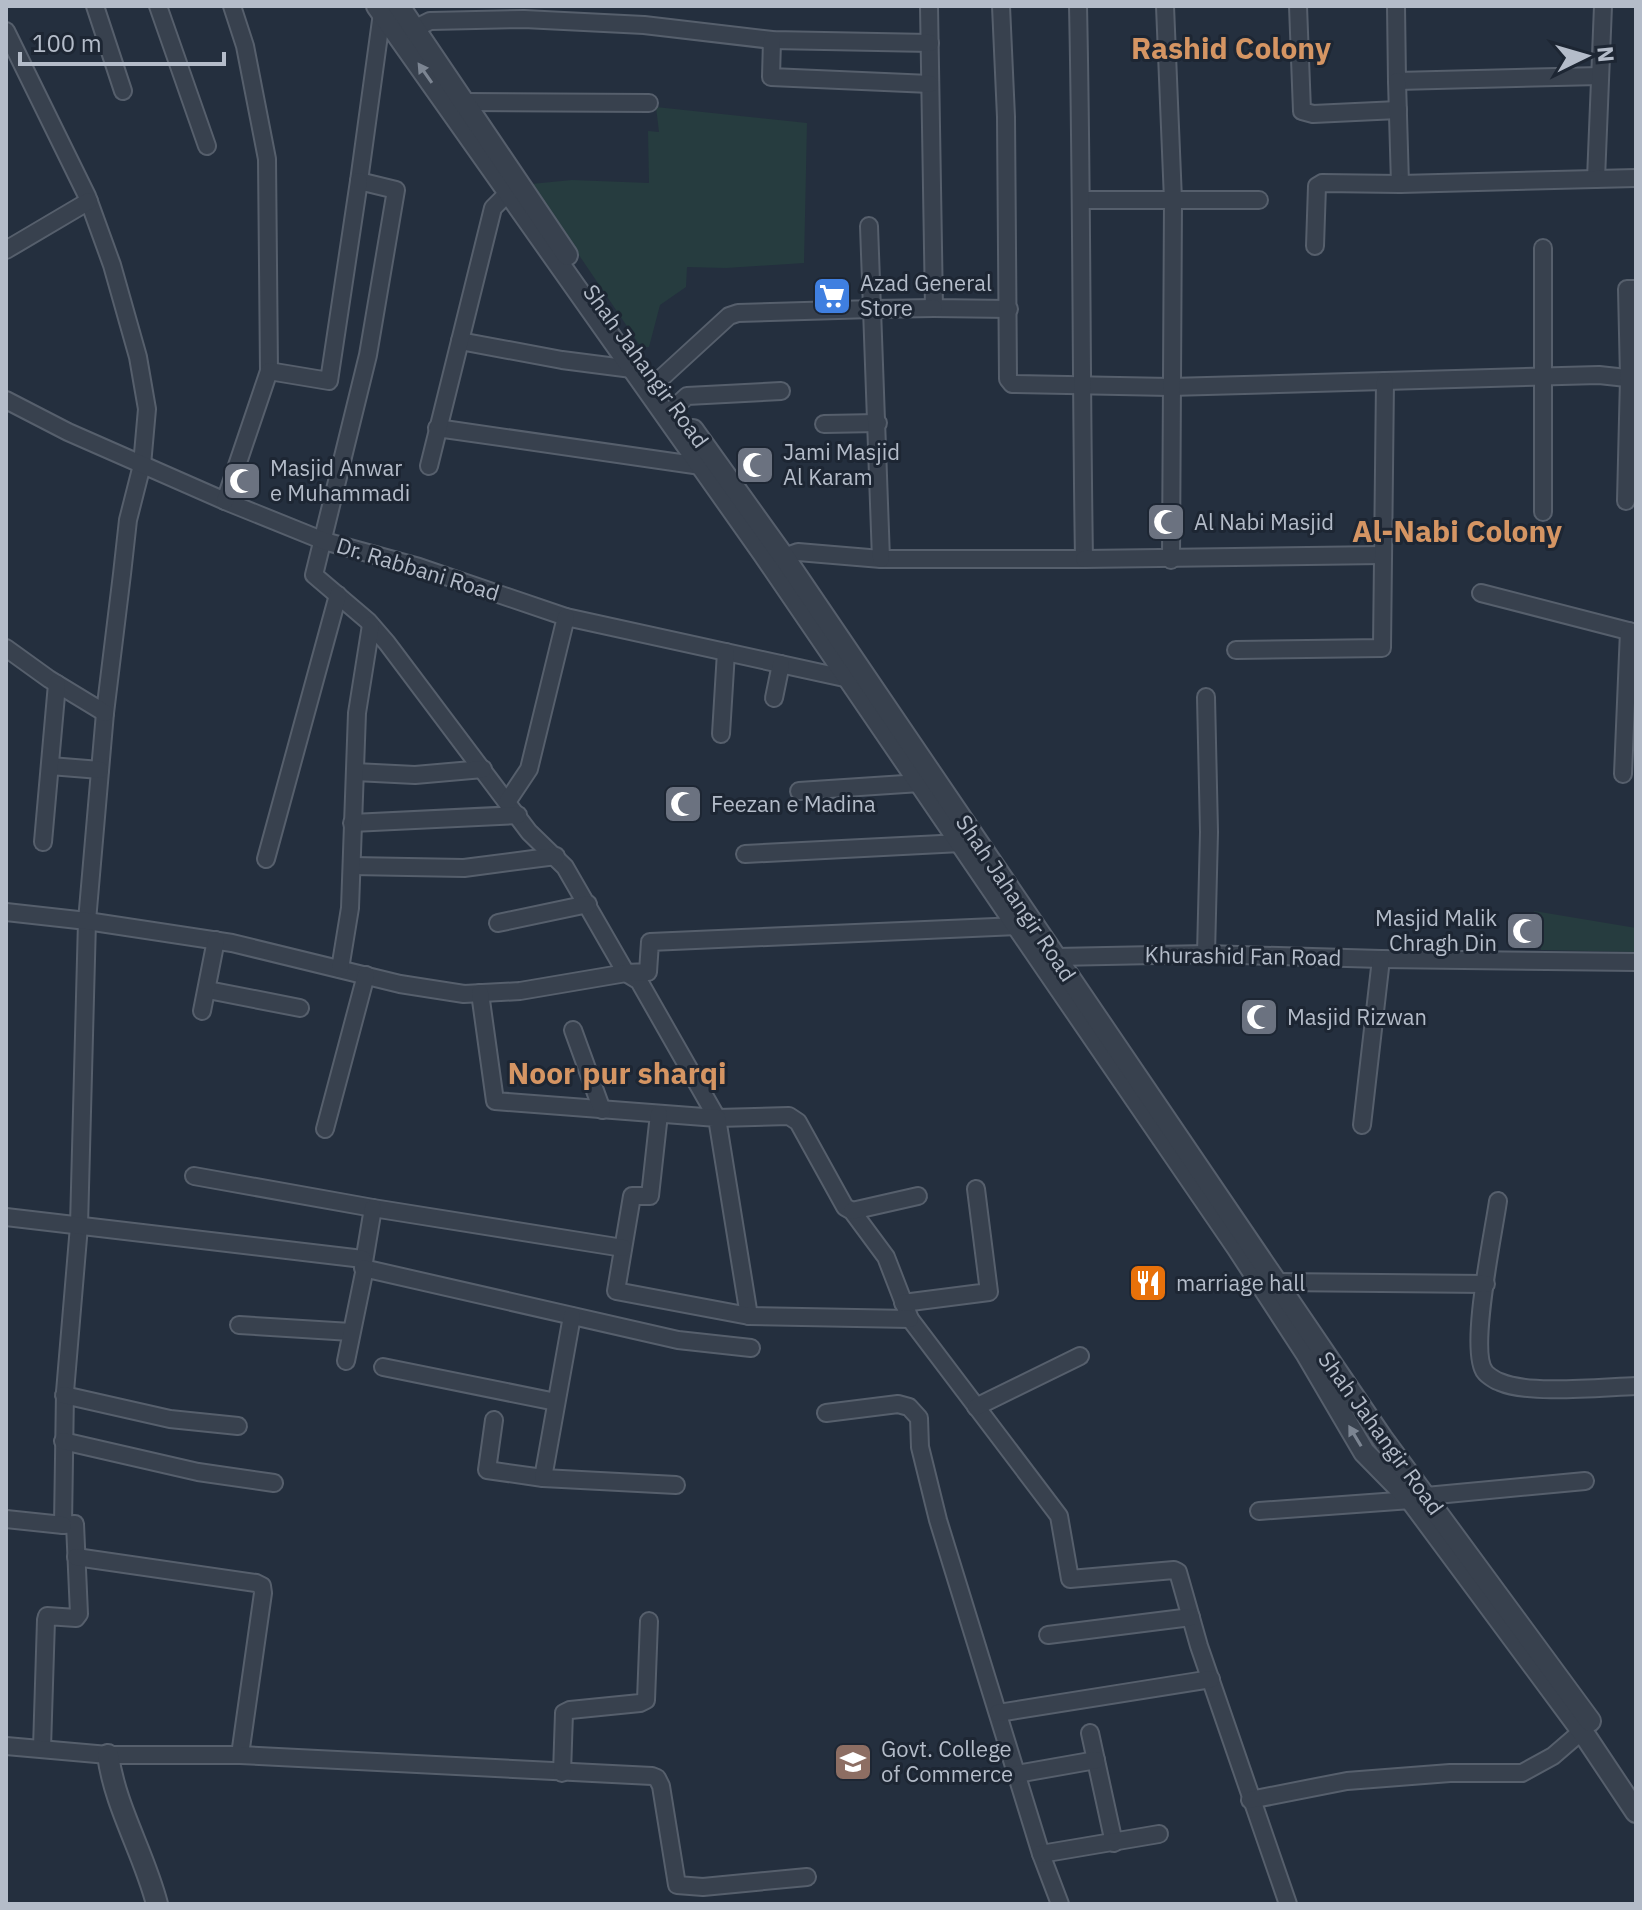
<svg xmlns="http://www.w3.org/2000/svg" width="1642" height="1910" viewBox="0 0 1642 1910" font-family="'IBM Plex Sans',sans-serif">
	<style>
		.green { fill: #263c3f }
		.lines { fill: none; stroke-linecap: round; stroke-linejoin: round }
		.minor-casing { stroke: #565f6c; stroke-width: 20 }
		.tertiary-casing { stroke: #565f6c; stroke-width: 24 }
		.minor { stroke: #38414e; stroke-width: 16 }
		.tertiary { stroke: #38414e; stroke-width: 20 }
		.oneway { fill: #7c8592 }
		.labels { text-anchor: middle; stroke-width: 6; stroke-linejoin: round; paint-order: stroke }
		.poi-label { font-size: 22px; fill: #b4bcc9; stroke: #1d2633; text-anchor: start }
		.street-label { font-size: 22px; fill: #b4bcc9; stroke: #1d2633 }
		.district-label { font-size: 30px; font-weight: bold; fill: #d59563; stroke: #1d2633 }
	</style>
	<rect width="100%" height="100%" fill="#242f3e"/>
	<!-- green -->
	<g class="green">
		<path d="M656,107L807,123L804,263L726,268L687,267L686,287L660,305L649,347H641L531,184L572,180L649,183L648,131L659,132Z"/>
		<path d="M1534,911L1636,928V952L1541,950Z"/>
	</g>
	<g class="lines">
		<defs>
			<g id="minor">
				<path d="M95,6L123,91"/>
				<path d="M158,6L207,146"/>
				<path d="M232,6L245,46L267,159L269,371"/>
				<path d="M929,6L934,308L1009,309"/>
				<path d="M1001,6L1006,117L1008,379L1012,384L1170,387L1599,375L1636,379"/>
				<path d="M1165,6L1173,200L1171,560"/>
				<path d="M1298,6L1302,111L1313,114L1398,110"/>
				<path d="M1396,6L1397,81L1600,76"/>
				<path d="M382,13L359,181L396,190L368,355L314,575L368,621L387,643L529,832L565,867L626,973L639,981L717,1118L789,1116L798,1122L845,1207L852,1211L886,1257L910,1319L1059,1516L1070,1579L1174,1570L1178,1572L1199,1646L1288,1904"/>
				<path d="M414,29L430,21L524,19L644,25L772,40L930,43"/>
				<path d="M6,31L87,196L112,265L138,357L147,409L142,465L128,520L122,574L105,713L87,921L79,1226L65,1392L63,1525L75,1524L79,1614L76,1618L47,1616L46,1620L42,1748"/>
				<path d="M772,40L771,77L930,84"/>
				<path d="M1397,81L1400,184"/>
				<path d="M464,102L649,103"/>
				<path d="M1596,179L1603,6"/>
				<path d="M1083,200H1259"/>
				<path d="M1315,246L1317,186L1322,183L1400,184L1636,178"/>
				<path d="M1543,248V512"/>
				<path d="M6,250L89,201"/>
				<path d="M460,341L562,360L632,369"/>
				<path d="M657,382L729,316L738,313L872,309L869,226"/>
				<path d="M6,400L68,432L225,501L324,541L419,567L566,617L849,679"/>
				<path d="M675,407L687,396L781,391"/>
				<path d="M824,424L878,423"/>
				<path d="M437,428L701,466"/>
				<path d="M429,466L493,208L508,193"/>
				<path d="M225,501L269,371L329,381L359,181"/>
				<path d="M1626,501L1629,378L1627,289H1636"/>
				<path d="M784,557L798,552L881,559H1084C1081,375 1082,190 1078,6"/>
				<path d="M881,559L872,309L934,308"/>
				<path d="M1084,559L1383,555"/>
				<path d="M1481,593L1636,633"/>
				<path d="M6,648L49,679L105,713"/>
				<path d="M1236,650L1382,648L1385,381"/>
				<path d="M774,698L781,664"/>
				<path d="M721,734L726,652"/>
				<path d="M50,766L100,770"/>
				<path d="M355,772L415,775L483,769"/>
				<path d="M1623,774L1629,631"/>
				<path d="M799,791L920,783"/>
				<path d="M507,802L529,769L566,617"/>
				<path d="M352,823L518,815"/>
				<path d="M43,842L57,684"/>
				<path d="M745,854L961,843"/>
				<path d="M266,859L338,595"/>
				<path d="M352,866L464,868L556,856"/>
				<path d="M6,912L87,921L232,943L400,984L464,994L520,991L626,973L648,972L650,942L1018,926"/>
				<path d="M498,923L588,904"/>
				<path d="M1206,954L1209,832L1206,697"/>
				<path d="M1048,963L1056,957L1206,954L1381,959L1636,962"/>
				<path d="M340,969L350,908L357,713L371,625"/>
				<path d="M208,990L300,1008"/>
				<path d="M480,993L495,1101L717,1118L749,1316"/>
				<path d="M202,1011L216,940"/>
				<path d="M573,1030L602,1110"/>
				<path d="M659,1114L650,1196H632L616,1291L749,1316L910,1319"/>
				<path d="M1362,1125L1381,959"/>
				<path d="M325,1129L366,975"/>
				<path d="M194,1176L373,1208L623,1248"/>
				<path d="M1498,1201C1494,1231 1468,1351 1485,1372C1487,1375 1496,1381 1500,1382C1529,1395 1603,1387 1636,1386"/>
				<path d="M373,1208L363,1268L678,1340L751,1348"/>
				<path d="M852,1211L918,1196"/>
				<path d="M6,1217L363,1259"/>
				<path d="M1269,1288L1277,1282L1486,1284"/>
				<path d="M903,1303L989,1292L976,1189"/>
				<path d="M239,1325L351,1332"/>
				<path d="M346,1361L365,1268"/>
				<path d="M383,1367L556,1402"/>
				<path d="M64,1395L170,1419L238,1426"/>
				<path d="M976,1407L1080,1356"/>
				<path d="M826,1413L898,1404L909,1407L919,1418L920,1447L938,1520L1041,1854L1060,1904"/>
				<path d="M494,1420L487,1470L543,1478L676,1485"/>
				<path d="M63,1441L198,1472L274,1483"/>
				<path d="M543,1478L572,1316"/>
				<path d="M1426,1496L1585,1481"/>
				<path d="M1259,1511L1411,1500"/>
				<path d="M6,1519L63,1525"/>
				<path d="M76,1557L256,1583L262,1586L263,1593L240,1755"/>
				<path d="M1048,1635L1191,1617"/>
				<path d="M998,1713L1211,1679"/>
				<path d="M1090,1733L1114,1843"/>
				<path d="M6,1746L108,1755H240L652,1776L657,1778L661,1786L677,1885L703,1887L807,1877"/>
				<path d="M562,1773L564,1713L570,1710L640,1703L646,1700L649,1621"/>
				<path d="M1017,1774L1096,1760"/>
				<path d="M1250,1800L1347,1781L1450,1773H1522L1553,1756L1582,1731"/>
				<path d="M1041,1854L1159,1834"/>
			</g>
			<g id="tertiary">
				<path d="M377,6L763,553L1044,965L1237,1247L1306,1353L1364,1452L1411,1500L1582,1731L1636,1812"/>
				<path d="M399,6L567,255"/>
				<path d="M693,430L784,557L1382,1438L1590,1721"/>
				<path d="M108,1755C115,1807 144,1853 157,1904"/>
			</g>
		</defs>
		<!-- minor casing -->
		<use href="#minor" class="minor-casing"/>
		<!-- tertiary casing -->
		<use href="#tertiary" class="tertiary-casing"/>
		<!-- minor -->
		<use href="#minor" class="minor"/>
		<!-- tertiary -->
		<use href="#tertiary" class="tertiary"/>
	</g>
	<!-- one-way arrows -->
	<defs><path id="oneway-solid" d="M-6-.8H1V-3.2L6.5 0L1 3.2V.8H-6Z" transform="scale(2)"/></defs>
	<g class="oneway">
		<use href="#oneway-solid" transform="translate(425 73) rotate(-125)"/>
		<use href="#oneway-solid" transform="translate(1355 1436) rotate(-121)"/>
	</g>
	<!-- icons -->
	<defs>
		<symbol id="supermarket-square" viewBox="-11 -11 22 22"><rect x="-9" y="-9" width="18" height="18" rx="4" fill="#3f7fe0" stroke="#1d2633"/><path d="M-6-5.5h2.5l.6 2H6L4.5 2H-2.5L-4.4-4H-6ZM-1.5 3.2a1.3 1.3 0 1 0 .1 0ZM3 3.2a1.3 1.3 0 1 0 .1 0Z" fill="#fff"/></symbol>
		<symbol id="mosque-square" viewBox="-11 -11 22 22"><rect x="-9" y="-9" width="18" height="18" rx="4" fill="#6b7280" stroke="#1d2633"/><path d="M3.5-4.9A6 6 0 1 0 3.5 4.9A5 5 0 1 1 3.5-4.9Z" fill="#fff"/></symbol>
		<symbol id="restaurant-square" viewBox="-11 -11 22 22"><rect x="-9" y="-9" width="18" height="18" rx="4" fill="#e8710a" stroke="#1d2633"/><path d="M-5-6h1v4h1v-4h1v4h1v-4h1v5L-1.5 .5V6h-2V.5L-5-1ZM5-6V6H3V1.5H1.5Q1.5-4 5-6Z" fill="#fff"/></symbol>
		<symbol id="university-square" viewBox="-11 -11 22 22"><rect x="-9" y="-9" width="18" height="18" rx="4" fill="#8d6e63" stroke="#1d2633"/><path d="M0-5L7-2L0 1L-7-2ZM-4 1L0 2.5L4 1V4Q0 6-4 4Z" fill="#fff"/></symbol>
	</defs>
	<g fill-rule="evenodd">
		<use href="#supermarket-square" x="810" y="274" width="44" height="44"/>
		<use href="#mosque-square" x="733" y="443" width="44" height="44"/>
		<use href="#mosque-square" x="220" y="459" width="44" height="44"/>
		<use href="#mosque-square" x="1144" y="500" width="44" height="44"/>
		<use href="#mosque-square" x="661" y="782" width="44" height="44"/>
		<use href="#mosque-square" x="1503" y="909" width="44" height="44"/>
		<use href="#mosque-square" x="1237" y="995" width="44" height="44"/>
		<use href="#restaurant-square" x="1126" y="1261" width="44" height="44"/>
		<use href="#university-square" x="831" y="1740" width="44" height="44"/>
	</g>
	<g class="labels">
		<!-- poi labels -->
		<g class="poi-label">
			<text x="860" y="291">Azad General<tspan x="860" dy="25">Store</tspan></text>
			<text x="783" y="460">Jami Masjid<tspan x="783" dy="25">Al Karam</tspan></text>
			<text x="270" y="476">Masjid Anwar<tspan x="270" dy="25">e Muhammadi</tspan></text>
			<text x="1194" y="530">Al Nabi Masjid</text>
			<text x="711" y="812">Feezan e Madina</text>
			<text x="1497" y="926" text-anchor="end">Masjid Malik<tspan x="1497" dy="25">Chragh Din</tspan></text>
			<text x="1287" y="1025">Masjid Rizwan</text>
			<text x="1176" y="1291">marriage hall</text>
			<text x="881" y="1757">Govt. College<tspan x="881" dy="25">of Commerce</tspan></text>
		</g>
		<!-- street labels -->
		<g class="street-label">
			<text transform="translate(646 366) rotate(54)" y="8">Shah Jahangir Road</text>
			<text transform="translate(418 569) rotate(17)" y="8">Dr. Rabbani Road</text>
			<text transform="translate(1016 898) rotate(56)" y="8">Shah Jahangir Road</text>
			<text transform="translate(1243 956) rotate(1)" y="8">Khurashid Fan Road</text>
			<text transform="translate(1381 1433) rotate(54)" y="8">Shah Jahangir Road</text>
		</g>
		<!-- district labels -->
		<g class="district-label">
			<text x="1231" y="59">Rashid Colony</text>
			<text x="1457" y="542">Al-Nabi Colony</text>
			<text x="617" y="1084">Noor pur sharqi</text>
		</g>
	</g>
	<!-- border -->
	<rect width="1642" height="1910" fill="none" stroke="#b4bcc9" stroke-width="16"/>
	<!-- north arrow -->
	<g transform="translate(1586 56) rotate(85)" stroke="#1d2633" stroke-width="6" paint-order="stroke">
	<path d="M0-6L14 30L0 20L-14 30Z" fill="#b4bcc9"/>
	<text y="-12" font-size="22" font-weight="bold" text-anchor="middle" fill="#b4bcc9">N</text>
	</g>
	<!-- scale -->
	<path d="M20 52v12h204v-12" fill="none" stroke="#b4bcc9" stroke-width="4"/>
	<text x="32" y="52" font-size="24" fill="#b4bcc9" stroke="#1d2633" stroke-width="6" paint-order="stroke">100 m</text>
</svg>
